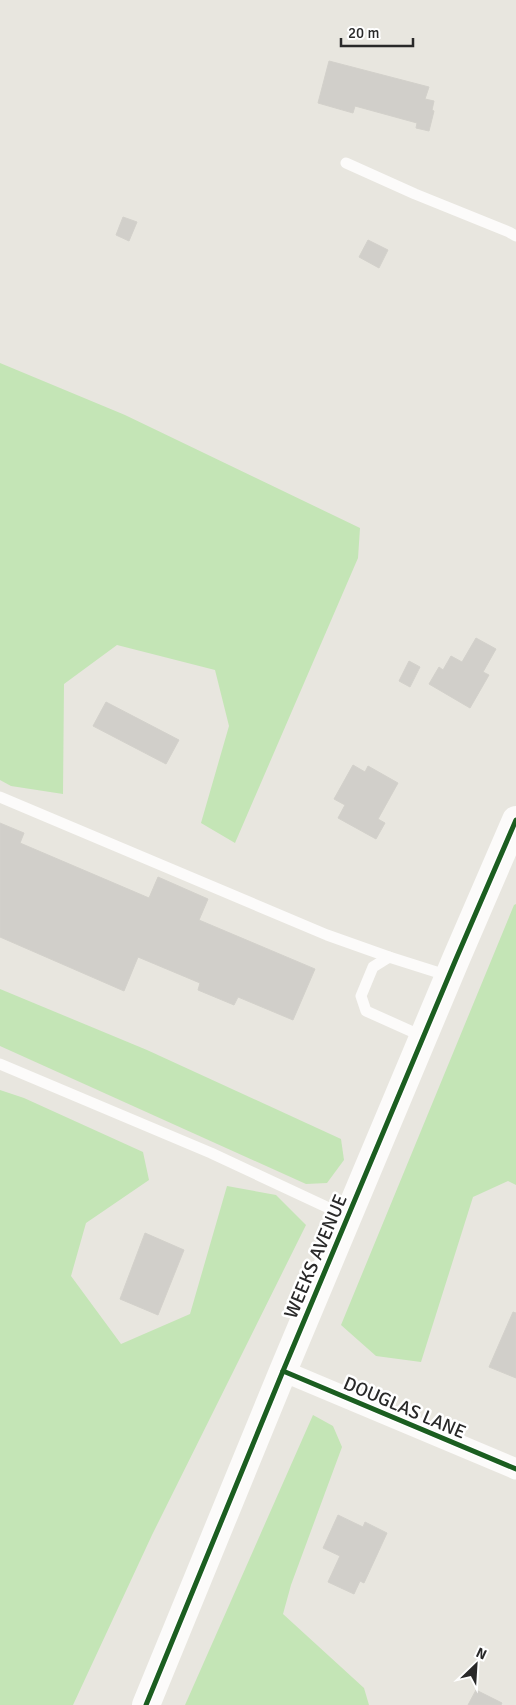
<svg xmlns="http://www.w3.org/2000/svg" width="516" height="1705" viewBox="0 0 516 1705" font-family="Signika,sans-serif">
	<style>
		.green { fill: #c4e5b6 }
		.building { fill: #d1cfca; stroke: #d3d1cb }
		.lines { fill: none; stroke-linecap: round; stroke-linejoin: round }
		.lane { stroke: #fcfbfa; stroke-width: 11 }
		.street { stroke: #fcfbfa; stroke-width: 21 }
		.secondary { stroke: #fcfbfa; stroke-width: 28 }
		.cycleway-casing { stroke: #fff; stroke-width: 8 }
		.cycleway { stroke: #1b5e20; stroke-width: 5 }
		.labels { text-anchor: middle; stroke-width: 5; stroke-linejoin: round; paint-order: stroke }
		.street-label { font-size: 19px; fill: #292929; stroke: #fff }
	</style>
	<rect width="100%" height="100%" fill="#e8e6df"/>
	<!-- green -->
	<g class="green">
		<path d="M0,363L125,415L360,528L358,558L235,843L201,823L229,726L215,670L117,645L64,684L63,794L11,786L0,780Z"/>
		<path d="M516,904V1185L508,1181L473,1197L421,1362L376,1356L341,1325L514,905Z"/>
		<path d="M0,989L147,1050L341,1139L344,1160L327,1183L306,1184L0,1046Z"/>
		<path d="M0,1090L24,1098L143,1152L149,1180L86,1223L71,1276L121,1344L190,1314L227,1186L276,1195L306,1225L152,1535L73,1705H0Z"/>
		<path d="M313,1415L333,1426L342,1447L291,1585L283,1614L364,1688L369,1705H185Z"/>
	</g>
	<!-- building -->
	<g class="building">
		<path d="M329,61L429,87L425,99L434,101L432,110L434,111L429,131L416,128L417,123L355,106L353,113L318,103Z"/>
		<path d="M123,217L137,222L129,241L116,235Z"/>
		<path d="M368,240L388,250L379,268L359,257Z"/>
		<path d="M476,638L496,649L483,672L489,675L470,708L429,684L439,667L443,670L451,656L462,662Z"/>
		<path d="M409,661L420,667L410,687L399,681Z"/>
		<path d="M106,702L179,740L166,764L93,726Z"/>
		<path d="M353,765L365,772L368,766L398,783L378,819L385,823L376,839L338,818L345,805L334,799Z"/>
		<path d="M0,823L24,833L20,843L149,898L158,877L208,899L199,920L315,969L293,1020L238,997L234,1005L198,990L200,983L138,957L124,991L0,937Z"/>
		<path d="M145,1233L184,1250L158,1315L120,1299Z"/>
		<path d="M513,1312L516,1313V1378L489,1367Z"/>
		<path d="M338,1515L363,1527L365,1522L387,1533L364,1583L360,1581L354,1594L328,1582L340,1556L323,1548Z"/>
		<path d="M476,1690L502,1703L501,1705H468Z"/>
	</g>
	<g class="lines">
		<!-- lane -->
		<g class="lane">
			<path d="M346,163L415,194L509,232L516,236"/>
			<path d="M0,797L327,935L389,957"/>
			<path d="M424,1037L366,1011L361,996L373,967L389,957L449,976"/>
			<path d="M0,1064L211,1153L348,1217"/>
		</g>
		<!-- street -->
		<path class="street" d="M283,1371L516,1469"/>
		<!-- secondary -->
		<path class="secondary" d="M146,1705L283,1371L456,959L516,820"/>
		<defs>
			<g id="cycleway">
				<path d="M283,1371L516,1469"/>
				<path d="M146,1705L283,1371L456,959L516,820"/>
			</g>
		</defs>
		<!-- cycleway casing -->
		<use href="#cycleway" class="cycleway-casing"/>
		<!-- cycleway -->
		<use href="#cycleway" class="cycleway"/>
	</g>
	<g class="labels">
		<!-- street labels -->
		<g class="street-label">
			<text transform="translate(315 1256) rotate(-67)" y="7">WEEKS AVENUE</text>
			<text transform="translate(405 1407) rotate(23)" y="7">DOUGLAS LANE</text>
		</g>
	</g>
	<!-- north arrow -->
	<g transform="translate(476 1665) rotate(25)" stroke="#ffffff" stroke-width="4" paint-order="stroke">
	<path d="M0-4L9 19L0 12L-9 19Z" fill="#292929"/>
	<text y="-8" font-size="14" font-weight="bold" text-anchor="middle" fill="#292929">N</text>
	</g>
	<!-- scale -->
	<path d="M341 38v8h72v-8" fill="none" stroke="#292929" stroke-width="2.5"/>
	<text x="348" y="38" font-size="15" fill="#292929" stroke="#ffffff" stroke-width="4" paint-order="stroke">20 m</text>
</svg>
